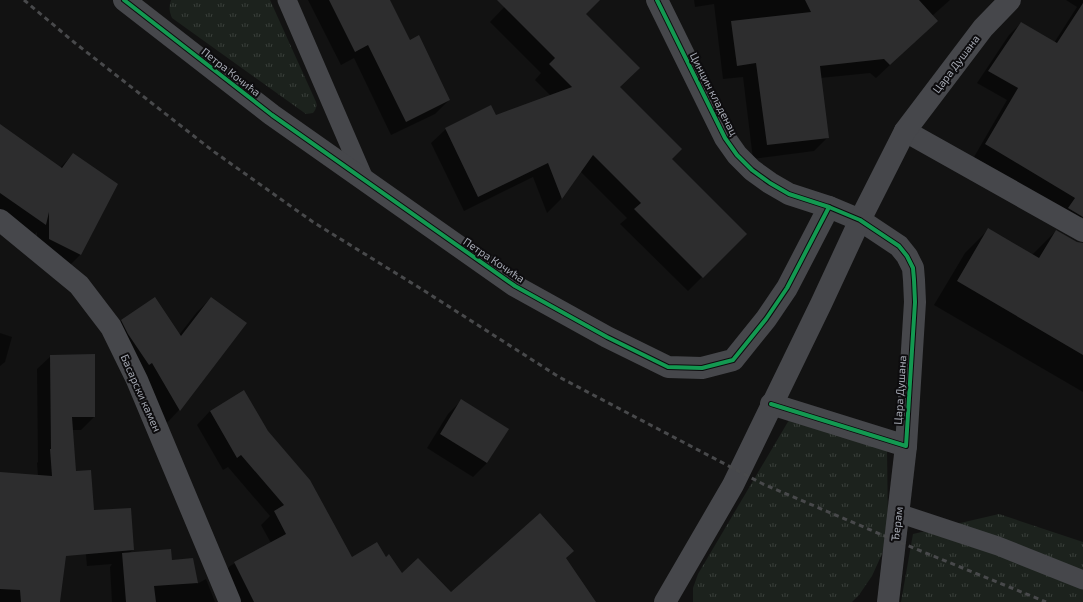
<svg xmlns="http://www.w3.org/2000/svg" width="1083" height="602" viewBox="0 0 1083 602" font-family="'Exo 2',sans-serif">
	<style>
		.grass { fill: url(#grass-tufts) }
		.shadow { fill: #0007 }
		.building { fill: #2d2d2e }
		.lines { fill: none; stroke-linecap: round; stroke-linejoin: round }
		.lane { stroke: #46474b; stroke-width: 19 }
		.street { stroke: #46474b; stroke-width: 22 }
		.rail { stroke: #48494b; stroke-width: 3; stroke-dasharray: 5 4; stroke-linecap: butt }
		.cycleway-casing { stroke: #0d0c0e; stroke-width: 6 }
		.cycleway { stroke: #139951; stroke-width: 4 }
		.labels { text-anchor: middle; stroke-width: 4; stroke-linejoin: round; paint-order: stroke }
		.street-label { font-size: 11px; fill: #a4a8b2; stroke: #0d0c0e }
	</style>
	<defs>
		<pattern id="grass-tufts" width="24" height="20" patternUnits="userSpaceOnUse"><rect width="24" height="20" fill="#1c221d"/><path d="M3 7l-1-3M5 7V3M7 7l1-3M15 17l-1-3M17 17v-4M19 17l1-3" fill="none" stroke="#3a3f3b"/></pattern>
	</defs>
	<rect width="100%" height="100%" fill="#121212"/>
	<!-- grass -->
	<g class="grass">
		<path d="M171,0H270L316,102C317,107 316,109 313,113L306,114L172,18C169,11 169,7 171,0Z"/>
		<path d="M789,420L887,449L888,526L882,554L872,576L859,595L852,602H693V588L698,574Z"/>
		<path d="M999,514L1083,542V602H901L913,534Z"/>
	</g>
	<!-- shadow -->
	<g class="shadow">
		<path d="M308,0H389L409,41L449,100L435,114L391,135L354,58L341,65Z"/>
		<path d="M511,0H599L585,14L619,87L670,159L745,234L688,291L620,224L627,218L580,171L561,199L547,213L533,177L464,211L431,143L446,129L495,116L551,96L535,80L541,73L490,22Z"/>
		<path d="M694,0H950L932,16L937,21L876,78L870,73L820,78L828,137L814,151L753,159L743,77L723,79L714,4L695,7Z"/>
		<path d="M1066,0H1083V215L1079,219L974,157L1007,100L977,83L1009,35L1021,23L1054,43L1077,7Z"/>
		<path d="M0,125L60,168L73,154L117,184L80,255L67,268L37,252V232L32,237L0,214Z"/>
		<path d="M989,229L1032,255L1056,231L1076,243L1083,244V392L934,305L965,253Z"/>
		<path d="M211,298L245,323L179,410L166,424L108,335L122,320L179,335L197,312Z"/>
		<path d="M0,333L12,337L5,362L0,366Z"/>
		<path d="M51,356L94,417L81,430H72L59,602H0V473L38,476L37,463L38,462L37,369Z"/>
		<path d="M244,392L268,432L352,559L393,602H229L217,579L230,566L271,543L261,525L270,516L228,467L223,470L197,425L210,411Z"/>
		<path d="M462,400L508,429L487,463L473,477L427,448L448,414Z"/>
		<path d="M83,525L133,550L129,553L171,561L192,559L197,584L206,579L215,602H112L110,567L112,564L87,566Z"/>
	</g>
	<!-- building -->
	<g class="building">
		<path d="M329,0H390L410,40L419,35L450,100L406,122L368,45L355,52Z"/>
		<path d="M497,0H600L586,14L640,68L620,87L682,149L672,159L747,234L703,278L634,209L641,203L593,155L562,199L548,163L478,197L445,128L491,105L496,115L572,87L549,64L555,58Z"/>
		<path d="M805,0H919L938,21L890,65L884,59L820,66L829,138L767,145L756,63L737,66L731,21L811,12Z"/>
		<path d="M1083,3V217L1068,208L1075,198L985,144L1018,88L988,71L1011,37L1021,22L1057,43Z"/>
		<path d="M0,124L62,168L73,153L118,184L81,255L49,239V212L46,225L0,193Z"/>
		<path d="M988,228L1039,258L1056,230L1077,242L1083,243V355L957,281Z"/>
		<path d="M155,297L181,336L211,297L247,323L180,411L152,363L149,365L128,334L121,320Z"/>
		<path d="M95,354V417H72L76,471L91,470L94,510L131,508L134,550L66,556L60,602H21L20,590L0,589V472L52,476L50,449H51L50,355Z"/>
		<path d="M244,390L268,431L310,480L352,557L377,542L386,557L389,554L402,573L418,558L451,592L540,513L574,551L566,558L596,602H254L234,562L286,534L274,511L284,505L241,455L237,458L210,411Z"/>
		<path d="M461,399L509,429L487,463L440,434Z"/>
		<path d="M171,549L172,560L193,558L198,583L154,586L156,602H126L122,553Z"/>
	</g>
	<g class="lines">
		<!-- lane -->
		<g class="lane">
			<path d="M287,0L365,181"/>
			<path d="M898,513L998,546L1083,580"/>
		</g>
		<!-- street -->
		<g class="street">
			<path d="M124,0L272,115L515,286L607,337L668,367L702,368L733,360L766,319L787,288L829,207"/>
			<path d="M657,0L725,138L737,155L752,170L770,183L789,194L829,207L860,220L899,246L907,256L913,268L914,280L915,302L906,446L771,404"/>
			<path d="M905,131L1083,231"/>
			<path d="M0,220L79,285L111,327L137,380L230,602"/>
			<path d="M665,602L733,485L821,304L860,220L905,131L983,28L1010,0"/>
			<path d="M888,602L906,446"/>
		</g>
		<!-- rail -->
		<path class="rail" d="M24,0L75,43L213,151L313,222L423,290L559,377L763,484L894,540L1046,602"/>
		<defs>
			<g id="cycleway">
				<path d="M124,0L272,115L515,286L607,337L668,367L702,368L733,360L766,319L787,288L829,207"/>
				<path d="M657,0L725,138L737,155L752,170L770,183L789,194L829,207L860,220L899,246L907,256L913,268L914,280L915,302L906,446L771,404"/>
			</g>
		</defs>
		<!-- cycleway casing -->
		<use href="#cycleway" class="cycleway-casing"/>
		<!-- cycleway -->
		<use href="#cycleway" class="cycleway"/>
	</g>
	<g class="labels">
		<!-- street labels -->
		<g class="street-label">
			<text transform="translate(956 64) rotate(-53)" y="4">Цара Душана</text>
			<text transform="translate(231 72) rotate(38)" y="4">Петра Кочића</text>
			<text transform="translate(714 94) rotate(63)" y="4">Цинцин кладенац</text>
			<text transform="translate(494 260) rotate(34)" y="4">Петра Кочића</text>
			<text transform="translate(900 390) rotate(-86)" y="4">Цара Душана</text>
			<text transform="translate(141 393) rotate(66)" y="4">Басарски камен</text>
			<text transform="translate(897 524) rotate(-83)" y="4">Ђерам</text>
		</g>
	</g>
</svg>
